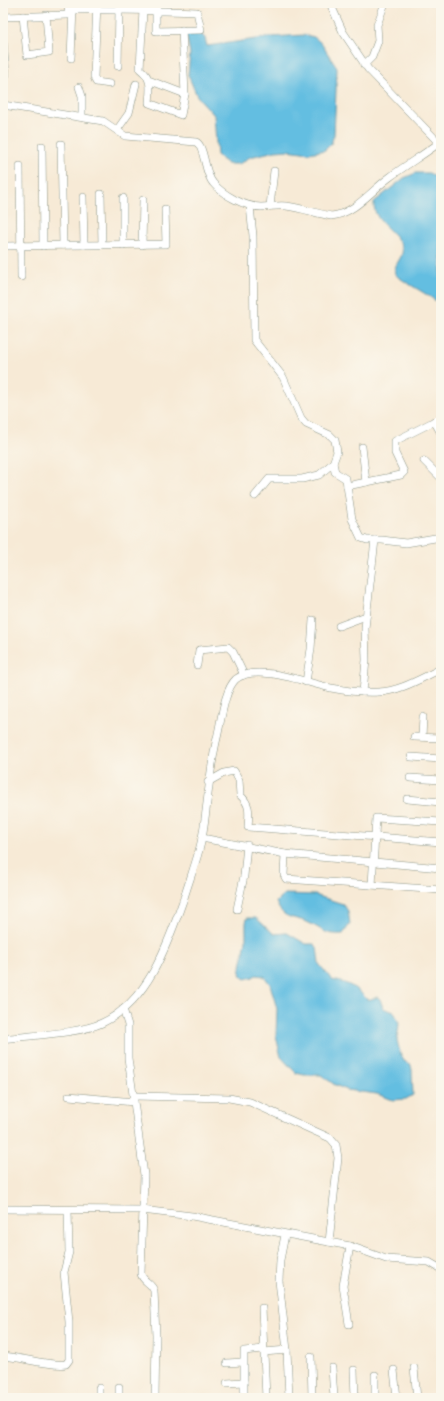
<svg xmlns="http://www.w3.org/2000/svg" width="444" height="1401" viewBox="0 0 444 1401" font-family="Itim,sans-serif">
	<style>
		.water { fill: #63bee1; stroke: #417e8a }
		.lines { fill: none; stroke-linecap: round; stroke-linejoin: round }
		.minor-casing { stroke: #8b9485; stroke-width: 8 }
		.minor { stroke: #fff; stroke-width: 7 }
	</style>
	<rect width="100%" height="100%" fill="#fbf7ec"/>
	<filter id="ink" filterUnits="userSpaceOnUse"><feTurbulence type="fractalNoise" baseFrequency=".025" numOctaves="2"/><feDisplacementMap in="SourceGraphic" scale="8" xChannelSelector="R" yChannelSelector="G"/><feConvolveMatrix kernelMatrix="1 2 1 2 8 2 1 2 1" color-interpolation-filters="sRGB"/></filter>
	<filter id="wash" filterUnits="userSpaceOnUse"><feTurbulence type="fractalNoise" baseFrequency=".012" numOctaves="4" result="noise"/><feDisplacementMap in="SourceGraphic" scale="16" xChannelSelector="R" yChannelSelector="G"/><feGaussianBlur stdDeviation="0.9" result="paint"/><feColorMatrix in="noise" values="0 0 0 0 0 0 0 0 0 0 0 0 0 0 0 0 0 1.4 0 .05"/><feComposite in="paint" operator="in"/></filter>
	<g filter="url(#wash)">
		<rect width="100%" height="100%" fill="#f7ead6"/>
		<!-- water -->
		<g class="water">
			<path d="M199,32L205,38L207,46L271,37L305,35L314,37L321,43L337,68L334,135L331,144L325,150L309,153L288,150L275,151L250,157L239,164H227L217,155L214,115L197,96L188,75L190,53L186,33Z"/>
			<path d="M416,173H429L441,180V305C432,296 398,279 395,274C392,265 405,257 402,248C396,229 373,224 374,202L404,178Z"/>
			<path d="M285,894L315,895L343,904L348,911L350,924L343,934C324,935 324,930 309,923C295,916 283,921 276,902Z"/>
			<path d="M247,918H256L274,934L287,933L306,944H314L317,947L319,964L332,980C350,983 356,988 368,1000L377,997L380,999L383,1008L394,1012L399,1023L397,1040L400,1053L404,1061L411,1065L412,1070L413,1095L406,1099L393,1100L377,1094L347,1090L335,1085L321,1075H304L296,1073L281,1057L276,1036L277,1009L270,984L264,976L256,975L253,977L245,979L241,976L240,972L246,941V923Z"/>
		</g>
	</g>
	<g filter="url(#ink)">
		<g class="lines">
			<defs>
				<g id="minor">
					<path d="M97,3L94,77L96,82L110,84"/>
					<path d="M330,3L343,32L368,69L441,145"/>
					<path d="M73,10C114,9 155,11 197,12L201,30L156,31V3"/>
					<path d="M143,10L140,69C153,79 150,89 149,103L181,115L185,94L182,30"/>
					<path d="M23,16L27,55L49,52L46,15"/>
					<path d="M3,17L68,15L69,3"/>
					<path d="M3,41L6,74"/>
					<path d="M71,58L73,7"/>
					<path d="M364,65L372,57L378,41L377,25L385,3"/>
					<path d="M118,66L119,9"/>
					<path d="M151,81L185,94"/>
					<path d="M79,87L82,96V117"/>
					<path d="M3,105L103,121L125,136L196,142C205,146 204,173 213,183C223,195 245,207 261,207C270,207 278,205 286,206C301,208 316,213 331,216C354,214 372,190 390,177C406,165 423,155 439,143"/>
					<path d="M117,130L129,113L136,84"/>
					<path d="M61,144L63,245"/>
					<path d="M42,146L43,246"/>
					<path d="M20,166L21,277"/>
					<path d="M101,194L102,245"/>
					<path d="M83,197L84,245"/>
					<path d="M123,198V245"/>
					<path d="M250,206L253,236L254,340L283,377L301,418L306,424L330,435L335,440L337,452L333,463L319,475L302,479H269L255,496"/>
					<path d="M270,206L274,171"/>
					<path d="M142,245L143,200"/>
					<path d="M3,246L166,244L165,209"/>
					<path d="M3,303V304"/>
					<path d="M434,421L441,433"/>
					<path d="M362,447L366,482"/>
					<path d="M424,461L441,478"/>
					<path d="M333,463L335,472L346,479L352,519L361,538L367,540H382L406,543L441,537"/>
					<path d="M347,486L401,475L404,472L395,453V441L441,418"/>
					<path d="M339,626L366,616"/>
					<path d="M197,665L199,650L228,647L233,652L244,675"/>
					<path d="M306,682L311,649L313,620"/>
					<path d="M363,692L366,660L365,628L375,540"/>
					<path d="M414,737L441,738"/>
					<path d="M422,737L423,717"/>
					<path d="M411,757L441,759"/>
					<path d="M410,778L441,780"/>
					<path d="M208,782L224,773L234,771L239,780L240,795C251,805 249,813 248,827L441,842"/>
					<path d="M407,799L441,802"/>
					<path d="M202,838L285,854L441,868"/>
					<path d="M285,854L284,875L286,879L441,890"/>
					<path d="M372,885L376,818L441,822"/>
					<path d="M237,909L244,876L247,845"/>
					<path d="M123,1009L128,1025V1058L144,1175L141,1274C143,1282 152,1283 154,1291L156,1336L155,1398"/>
					<path d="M3,1039C31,1035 78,1034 102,1023C149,1001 168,943 184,898C190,878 198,858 202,838C208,805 209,771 217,738C221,722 224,690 236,679C255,663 308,683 331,688C347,691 363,693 379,692C401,691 421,678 441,669"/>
					<path d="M69,1096L134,1102"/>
					<path d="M134,1096L229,1098L250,1102L330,1138L336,1145L338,1158L329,1242"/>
					<path d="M3,1209L142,1210L192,1216L350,1246L386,1259L429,1262L441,1269"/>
					<path d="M285,1235L280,1260L279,1281L287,1350L289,1398"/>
					<path d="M262,1308L266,1398"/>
					<path d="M349,1324L343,1286L350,1246"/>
					<path d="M264,1352L287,1350"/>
					<path d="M3,1356C20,1357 53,1367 66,1364L69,1360V1322L64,1272L69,1252L68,1210"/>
					<path d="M311,1357L312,1398"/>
					<path d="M227,1363L243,1362"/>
					<path d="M332,1368L334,1398"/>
					<path d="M414,1368L417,1398"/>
					<path d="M354,1370L355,1398"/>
					<path d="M394,1370L397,1398"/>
					<path d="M375,1375V1398"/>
					<path d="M227,1383L244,1382"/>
					<path d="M119,1387V1398"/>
					<path d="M99,1388V1398"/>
					<path d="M244,1398V1351L263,1349"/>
				</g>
			</defs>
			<!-- minor casing -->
			<use href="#minor" class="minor-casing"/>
			<!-- minor -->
			<use href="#minor" class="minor"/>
		</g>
	</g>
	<!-- margin -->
	<rect width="444" height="1401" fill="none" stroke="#fbf7ec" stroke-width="16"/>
</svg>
